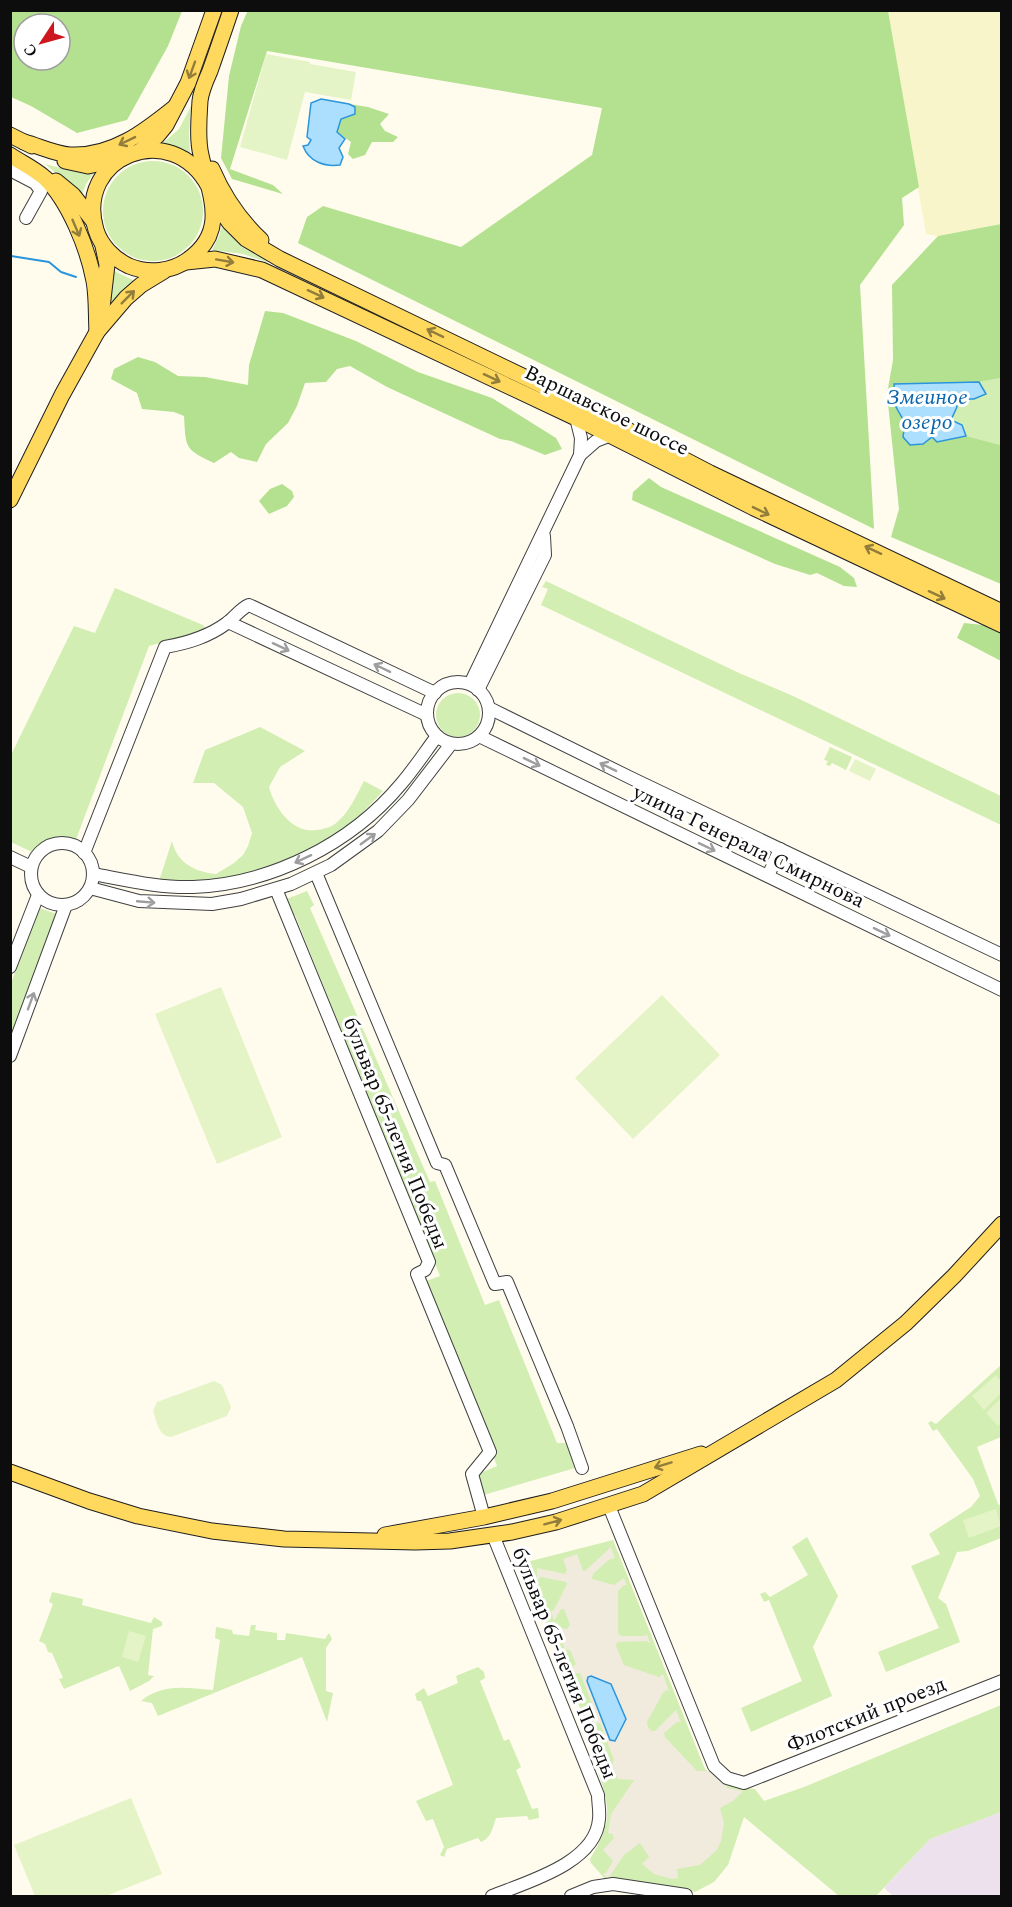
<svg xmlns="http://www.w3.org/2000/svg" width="1012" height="1907" viewBox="0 0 1012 1907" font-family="Spectral,serif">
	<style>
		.industrial { fill: #ece1ed }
		.farmland { fill: #f9f5ca }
		.green { fill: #d2eeb3 }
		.forest { fill: #b4e190; fill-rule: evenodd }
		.pitch { fill: #e4f4c6 }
		.plaza { fill: #f0ebdc }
		.water { fill: #acdffd; stroke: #2b95dc; stroke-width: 1.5 }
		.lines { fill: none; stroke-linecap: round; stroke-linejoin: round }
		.stream { stroke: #2b95dc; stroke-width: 2 }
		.minor-casing { stroke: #404040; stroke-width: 14 }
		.major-casing { stroke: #1e1e1e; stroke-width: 17 }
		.minor { stroke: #fff; stroke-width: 12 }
		.major { stroke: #ffd85e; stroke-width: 15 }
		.oneway { stroke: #927d3a }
		.oneway2 { stroke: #9e9e9e }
		.labels { text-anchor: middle; stroke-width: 6; stroke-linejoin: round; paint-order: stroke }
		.street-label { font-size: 21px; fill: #0d0d0d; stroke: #fff }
		.water-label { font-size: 22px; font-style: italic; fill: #0965ad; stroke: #fff }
	</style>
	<rect width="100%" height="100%" fill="#fffcee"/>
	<!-- industrial -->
	<path class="industrial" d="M1001,1812V1896H893L884,1888L930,1839Z"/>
	<!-- farmland -->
	<path class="farmland" d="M887,11H1001V224L938,236L926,234Z"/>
	<!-- green -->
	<g class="green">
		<path d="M191,106L189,133L190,153L162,144L179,129Z"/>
		<circle cx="153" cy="211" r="50"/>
		<path d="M45,164L68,170L95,171L86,184L80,200L63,179Z"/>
		<path d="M223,221L247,248L269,263L243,254L212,250L219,236Z"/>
		<path d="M112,270L137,282L115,303L110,301Z"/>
		<path d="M1001,378V445L966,436L962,425L951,420L957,407L955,398L986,394L979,382Z"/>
		<path d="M546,581L739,673L791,695L1001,796V825L541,605L548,589L542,587Z"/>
		<path d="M115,588L191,620L203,625L207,630L149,646L75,842C58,839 46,840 34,853L11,842L10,757L74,626L95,633Z"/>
		<circle cx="458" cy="715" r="22"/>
		<path d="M260,727L305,751L280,767L269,787C275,810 295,837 322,829C326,828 331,827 335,824C349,813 356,796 364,781L383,791C367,808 351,826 333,840C309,858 232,882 201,883C187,884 173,882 159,881L172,841C177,863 195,872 216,874L234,863L243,855L248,846L252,833L243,807L214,783H193L205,750Z"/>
		<path d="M830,747L852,757L846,770L832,763L830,766L826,765L828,761L824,760Z"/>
		<path d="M307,891L314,905L310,908L430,1182L435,1181L485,1305L499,1300L557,1443H566L575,1468L480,1496L473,1476L497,1466L426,1281L440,1276L295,915H291L284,900Z"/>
		<path d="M39,908L57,914L11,1036L10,986Z"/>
		<path d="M1001,1365V1437L977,1447L998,1504L1001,1506V1538L968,1551L957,1552L938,1598L946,1604L960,1642L886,1672L878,1652L939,1628L911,1566L940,1554L929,1534L971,1507L980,1496L973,1479L937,1429L933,1431L928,1423L931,1421L936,1424Z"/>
		<path d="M807,1537L838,1596L813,1647L832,1696L751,1732L741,1708L802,1681L769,1600L764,1602L760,1594L765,1592L770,1597L808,1575L792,1547Z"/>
		<path d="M613,1540L705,1769L724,1785L755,1789L764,1801L804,1787L1001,1705V1812L930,1839L876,1896H839L744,1817L728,1865L714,1882L695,1892L605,1879L591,1863L590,1859C610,1825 612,1813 599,1775L605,1770L525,1572L519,1574L517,1568L519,1564Z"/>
		<path d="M52,1592L83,1599L82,1605L151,1623L154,1617L162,1622V1626L153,1629L148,1675L154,1676L149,1681L130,1691L119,1666L64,1689L59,1679L63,1678L52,1653L48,1652L45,1644L39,1641L53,1604L49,1602Z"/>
		<path d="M251,1625H256L255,1630L277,1633V1640H285L286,1633L325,1639L329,1633L332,1639L326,1648V1691L333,1693L327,1722L302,1657L158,1716L152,1703L141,1701C163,1683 186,1688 213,1690L220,1640L215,1638L216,1627L232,1630L233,1634L249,1636Z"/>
		<path d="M478,1667L484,1672L485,1678L480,1681L504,1741L509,1739L521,1767L516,1770L532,1809L538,1808L539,1818L529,1820L527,1816L496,1818C492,1829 492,1837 481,1842L478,1838L447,1849L444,1857L440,1855L444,1847L433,1819L426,1821L416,1801L453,1785L421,1701H417L415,1694L424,1688L428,1696L458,1683L456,1676Z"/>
	</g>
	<!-- forest -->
	<g class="forest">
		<path d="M11,10H182V11L168,46L127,120L77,133L31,106L11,97ZM24,24H60V60H24Z"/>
		<path d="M248,10L888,11L919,187L902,198L904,225L860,285L874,529L298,243L307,217L323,206L461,247L592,155L602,108L267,51L230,169L273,185L283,194L232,179L221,158L229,76L241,26Z"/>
		<path d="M349,104L368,107L389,114L380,124L385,131L398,137L393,142H372L365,155L353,159L348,154L351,142L337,132L340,119L355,107Z"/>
		<path d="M1001,224V378L979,382L894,384L896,407L905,423L903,436H932L937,442L966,436L1001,445V584L891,537L899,509L887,394L893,360L892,285L938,236Z"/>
		<path d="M265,311L283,313L356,341L418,372L492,398L556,438L562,449L545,455L511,441L500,439L387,387L350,366L337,369L326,382L305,383L297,406L288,423L266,444L257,462L239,458L231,452L214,463C184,449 186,448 184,416L174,412L142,409L137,393L111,379L114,369L138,357L155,362L178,376L205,377L248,385L249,365Z"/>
		<path d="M649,478L661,487L840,567L854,578L857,587L844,586L817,573L810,575L775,564L632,500L633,492Z"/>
		<path d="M282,484L292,491L294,497L287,506L269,514L259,501L270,489Z"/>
		<path d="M964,623L983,625L1001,634V661L957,638Z"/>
	</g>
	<!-- pitch -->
	<g class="pitch">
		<path d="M266,54L310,62V64L356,72L351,100L305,92L287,160L240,147Z"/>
		<path d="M855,759L876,769L870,781L849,771Z"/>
		<path d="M221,987L282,1137L217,1164L155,1014Z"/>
		<path d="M662,995L720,1055L633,1139L575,1078Z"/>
		<path d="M996,1375L1001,1382V1393L984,1410L972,1396Z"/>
		<path d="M214,1381L222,1385L231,1407L227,1416L171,1437C158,1436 157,1421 153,1411L157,1402Z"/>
		<path d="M1001,1398V1423L998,1426L986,1413Z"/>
		<path d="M996,1509L1001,1526L969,1538L963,1520Z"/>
		<path d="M129,1631L146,1636L138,1662L122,1657Z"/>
		<path d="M131,1798L162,1874L106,1896H35L14,1845Z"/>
	</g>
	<!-- plaza -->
	<path class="plaza" d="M611,1547L615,1558L610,1559L593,1574L592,1579L614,1585L624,1578L627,1585H624L618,1591V1633L621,1636H645L647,1634L650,1643L646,1641L617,1642L616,1646L624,1665L659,1677L663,1674L669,1691L666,1690L663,1693L647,1722L648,1727L651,1731H655L676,1710L681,1722H677L664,1733L665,1737L697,1771H709L728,1788L743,1791L733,1801L720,1808L724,1823L721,1841L717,1850L700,1865L677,1869L678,1878L672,1879L654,1874L642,1864L649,1857L640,1843L624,1855L608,1879L603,1874L606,1873L613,1861L603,1850L614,1838L612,1834L608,1833L611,1814L634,1780L618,1779L612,1765L614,1760L600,1723L595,1724L593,1719L597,1716L580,1673H575L572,1667L576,1664L570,1650L565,1649L561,1638L565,1639V1636L563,1634H559L557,1628L567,1629L570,1625L564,1609H561L554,1621L551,1611L554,1610L567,1584L566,1582L541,1577L537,1580V1568L565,1574L567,1570L563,1559L577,1554L583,1571H585Z"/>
	<!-- water -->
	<g class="water">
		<path d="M321,99L349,104L355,107V114L341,119L337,132L345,139L339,148L343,157L340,165C325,167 309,162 303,146L308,145L311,140L307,137L311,103Z"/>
		<path d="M979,382L986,394L974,399H955L957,407L951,420L962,425L966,436L937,442L932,437L923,444L910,445L903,437L905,423L896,407L894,384Z"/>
		<path d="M591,1676L611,1684L626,1719L615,1741L610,1740L587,1681L588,1677Z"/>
	</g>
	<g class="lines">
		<!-- stream -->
		<path class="stream" d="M11,256L49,262L61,272L76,277"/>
		<defs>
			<g id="minor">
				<path d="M10,170L35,183L41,191L26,218"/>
				<path d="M580,455L596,441L611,435"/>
				<path d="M228,622L427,715"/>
				<circle cx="458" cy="713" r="31"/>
				<path d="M470,684L580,455L581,438L576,418"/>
				<path d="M478,690L545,555L544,536"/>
				<path d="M489,708L633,779L1002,955"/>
				<path d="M479,736L1002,990"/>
				<circle cx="62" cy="874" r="31"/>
				<path d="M84,853L165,647C188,643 208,637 227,623C235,617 240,609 249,605L435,693"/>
				<path d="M10,857L31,867"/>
				<path d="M316,873L437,1163L445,1165L495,1284L507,1282L567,1426L582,1468"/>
				<path d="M93,874C126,880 159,888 193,887C271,884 351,844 401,784C414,769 425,752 437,736"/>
				<path d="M768,876L780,849"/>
				<path d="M90,888L139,901L212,904L241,899L291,884L331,865L378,831L408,800L451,744"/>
				<path d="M276,889L429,1262L425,1270L417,1274L490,1452L472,1474L484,1517"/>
				<path d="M10,967L38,895"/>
				<path d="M10,1056L66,905"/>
				<path d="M609,1506L714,1766L727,1778L744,1783L1002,1681"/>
				<path d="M492,1896C527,1882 596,1863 599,1819C600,1811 598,1803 598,1795L493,1535"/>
				<path d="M571,1896L593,1887L613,1884L686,1895"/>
			</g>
			<g id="major">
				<path d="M10,135L32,146"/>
				<path d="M24,142C39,146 55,154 70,155C112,157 144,132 175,107"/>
				<path d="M140,151L157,136L166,125L188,83L214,10"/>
				<path d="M10,155C22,163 35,169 45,178C69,201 88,249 94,281C97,297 96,315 97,332"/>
				<path d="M65,161L88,166L121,159"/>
				<path d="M212,169C223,195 240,220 261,240"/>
				<path d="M56,181L73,195L94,222"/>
				<path d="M209,187C172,117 74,156 96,230C101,246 114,259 129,266C148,274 172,272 189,259C229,230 209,194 201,155C197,139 199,118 200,101C201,91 206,80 210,71C217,51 224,31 231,10"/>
				<path d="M212,198L230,223L246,239L280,259L543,386L710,473L1002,612"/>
				<path d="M186,262L215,259L262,270L576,418L754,508L1002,625"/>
				<path d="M102,308L107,265L103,246"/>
				<path d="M10,500L62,395L97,332L126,298L141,285L164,271"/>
				<path d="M10,1472L89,1501L138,1516L212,1531L284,1539L415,1542L450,1541L512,1532L556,1522L643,1494L836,1380L906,1323L954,1276L1002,1224"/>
				<path d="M385,1535L484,1517L552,1501L701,1454"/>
			</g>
		</defs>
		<!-- minor casing -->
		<use href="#minor" class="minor-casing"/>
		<!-- major casing -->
		<use href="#major" class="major-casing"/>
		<!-- minor -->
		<use href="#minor" class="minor"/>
		<!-- major -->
		<use href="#major" class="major"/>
	</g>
	<!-- one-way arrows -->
	<defs><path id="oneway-shaft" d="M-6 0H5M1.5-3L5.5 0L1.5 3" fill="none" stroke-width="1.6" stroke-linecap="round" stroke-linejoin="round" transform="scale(1.5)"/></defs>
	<g class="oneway">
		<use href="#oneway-shaft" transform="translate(192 70) rotate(110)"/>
		<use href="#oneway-shaft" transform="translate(127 141) rotate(154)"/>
		<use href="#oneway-shaft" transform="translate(76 228) rotate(67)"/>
		<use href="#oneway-shaft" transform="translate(225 261) rotate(10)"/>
		<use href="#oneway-shaft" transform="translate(316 294) rotate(25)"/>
		<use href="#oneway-shaft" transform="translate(128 297) rotate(-45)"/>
		<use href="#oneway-shaft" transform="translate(435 333) rotate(-154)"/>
		<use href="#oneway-shaft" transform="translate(492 378) rotate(25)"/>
		<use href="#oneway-shaft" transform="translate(761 511) rotate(26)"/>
		<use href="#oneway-shaft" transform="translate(873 550) rotate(-155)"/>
		<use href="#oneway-shaft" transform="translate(937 595) rotate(25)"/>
		<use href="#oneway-shaft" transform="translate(663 1465) rotate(163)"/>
		<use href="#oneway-shaft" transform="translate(553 1522) rotate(-15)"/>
	</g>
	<g class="oneway2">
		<use href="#oneway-shaft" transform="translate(281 647) rotate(25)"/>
		<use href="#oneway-shaft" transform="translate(382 668) rotate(-154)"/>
		<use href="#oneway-shaft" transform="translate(532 762) rotate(26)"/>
		<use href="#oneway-shaft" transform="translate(608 767) rotate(-154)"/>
		<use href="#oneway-shaft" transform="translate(368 839) rotate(-36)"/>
		<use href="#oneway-shaft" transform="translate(707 847) rotate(26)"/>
		<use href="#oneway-shaft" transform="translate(303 859) rotate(155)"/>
		<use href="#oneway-shaft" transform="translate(146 902) rotate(5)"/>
		<use href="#oneway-shaft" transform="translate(882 932) rotate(26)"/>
		<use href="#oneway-shaft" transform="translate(31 1001) rotate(-70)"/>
	</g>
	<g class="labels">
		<!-- street labels -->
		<g class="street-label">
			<text transform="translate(607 410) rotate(26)" y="7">Варшавское шоссе</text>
			<text transform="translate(749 846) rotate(26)" y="7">улица Генерала Смирнова</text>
			<text transform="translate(396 1133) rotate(68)" y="7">бульвар 65-летия Победы</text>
			<text transform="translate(565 1663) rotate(68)" y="7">бульвар 65-летия Победы</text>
			<text transform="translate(866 1714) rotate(-22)" y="7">Флотский проезд</text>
		</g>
		<!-- water labels -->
		<g class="water-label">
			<text x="927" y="404">Змеиное<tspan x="927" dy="25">озеро</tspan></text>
		</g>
	</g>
	<!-- border -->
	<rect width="1012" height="1907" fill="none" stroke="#0d0d0d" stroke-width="24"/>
	<!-- north arrow -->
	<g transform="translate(42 42) rotate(234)"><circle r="28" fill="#ffffff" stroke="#9e9e9e" stroke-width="1.5"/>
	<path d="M0-4.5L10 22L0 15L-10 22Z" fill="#cd161e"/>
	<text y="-9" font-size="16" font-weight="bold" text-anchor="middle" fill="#0d0d0d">С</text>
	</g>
</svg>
